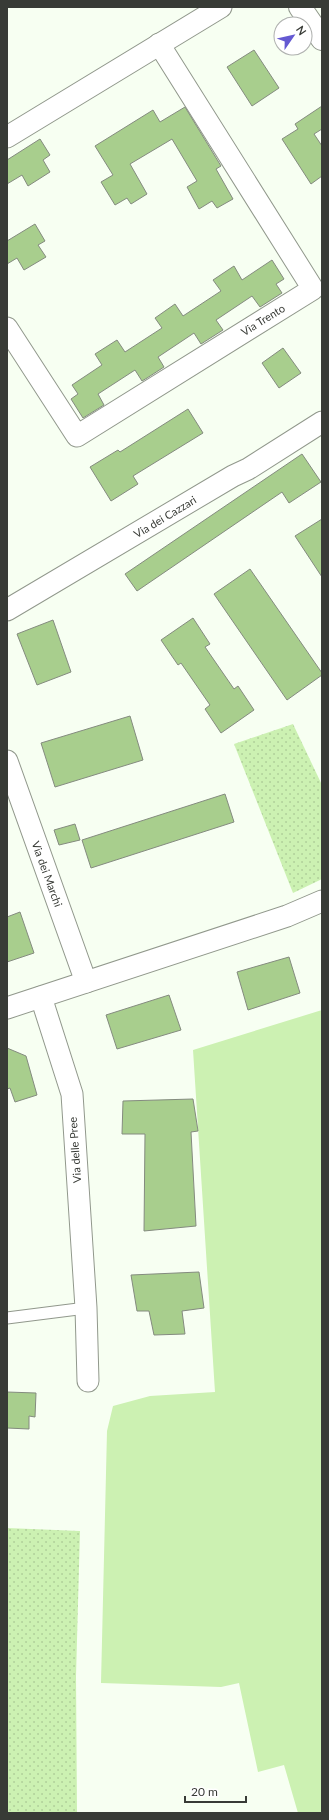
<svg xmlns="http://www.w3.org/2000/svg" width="329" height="1820" viewBox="0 0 329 1820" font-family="Lato,sans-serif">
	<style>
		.park { fill: url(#park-dots) }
		.pitch { fill: #ccf1b2 }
		.building { fill: #a8ce8d; stroke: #848b7f }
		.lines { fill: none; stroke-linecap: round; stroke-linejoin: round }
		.service-casing { stroke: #91988c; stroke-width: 13 }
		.minor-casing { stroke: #91988c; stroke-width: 23 }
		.tertiary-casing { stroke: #91988c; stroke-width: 24 }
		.service { stroke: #fff; stroke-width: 11 }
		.minor { stroke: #fff; stroke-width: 21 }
		.tertiary { stroke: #fff; stroke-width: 22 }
		.labels { text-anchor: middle; stroke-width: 3; stroke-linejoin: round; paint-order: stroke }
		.street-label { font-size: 11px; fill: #383b36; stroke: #fff }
	</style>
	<defs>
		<pattern id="park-dots" width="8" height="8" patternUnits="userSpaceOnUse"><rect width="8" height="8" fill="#ccf1b2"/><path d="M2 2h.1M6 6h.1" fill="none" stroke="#b0d09a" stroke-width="1.8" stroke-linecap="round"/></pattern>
	</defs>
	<rect width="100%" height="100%" fill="#f7fff2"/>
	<!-- park -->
	<g class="park">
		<path d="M293,724L322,785V879L293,893L234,744Z"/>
		<path d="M7,1528L80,1531L76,1676L77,1813H7Z"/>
	</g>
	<!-- pitch -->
	<path class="pitch" d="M322,1010V1813H298L284,1765L258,1772L239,1683L221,1687L101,1683L107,1431L113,1406L150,1396L215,1392L193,1050Z"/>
	<!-- building -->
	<g class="building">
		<path d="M254,50L279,88L252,106L227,67Z"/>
		<path d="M322,106V129L314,134L322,146V176L311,184L282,139L298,129L295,124Z"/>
		<path d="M185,107L221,166L216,169L233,199L217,208L212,201L199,209L187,187L197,181L172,139L130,164L147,194L131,204L127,198L115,205L101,182L113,175L95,146L153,110L160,122Z"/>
		<path d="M40,139L50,155L43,160L50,172L28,186L22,175L7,184V160Z"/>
		<path d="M35,224L45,241L38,245L46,257L24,270L17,258L7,264V241Z"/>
		<path d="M272,260L284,279L276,284L282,293L260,307L252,296L216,320L223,330L201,344L194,333L158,357L164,367L147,378L142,381L135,370L98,394L104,405L83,418L71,399L78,394L72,385L102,365L95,354L117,340L125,352L162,328L155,318L175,304L183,316L221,291L213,280L234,266L242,280Z"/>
		<path d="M283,348L301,373L279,388L262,363Z"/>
		<path d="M188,409L203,433L133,476L138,484L111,501L90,467L118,450L120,452Z"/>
		<path d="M302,454L321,482L289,503L282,492L137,591L125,574Z"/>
		<path d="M322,519V577L295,536Z"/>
		<path d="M250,569L322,673V675L287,700L214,594Z"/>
		<path d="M193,618L210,644L205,647L234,689L238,686L254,710L221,733L205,709L210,705L181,663L178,665L161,640Z"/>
		<path d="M53,620L71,672L37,685L17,634Z"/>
		<path d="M130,716L143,760L55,787L41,743Z"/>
		<path d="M225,794L234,822L91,868L82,840Z"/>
		<path d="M75,824L80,840L59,845L54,830Z"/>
		<path d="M20,912L34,953L7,962V917Z"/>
		<path d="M289,957L300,993L248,1010L237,972Z"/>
		<path d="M169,995L181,1030L117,1049L106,1015Z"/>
		<path d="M7,1048L26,1056L37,1095L15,1102L10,1088L7,1089Z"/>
		<path d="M193,1099L198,1131L191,1132L196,1226L144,1231L145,1134H122L123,1101Z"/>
		<path d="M199,1272L204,1308L182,1311L185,1334L154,1335L149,1311H137L131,1275Z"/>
		<path d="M7,1392L36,1393L35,1417L29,1416V1429L7,1428Z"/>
	</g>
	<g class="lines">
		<defs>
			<path id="service" d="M7,1318L86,1308"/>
			<g id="minor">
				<path d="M7,137L221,7"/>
				<path d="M7,328L77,436L313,289L159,44"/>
				<path d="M7,610L233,476L248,469L322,422"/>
				<path d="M7,761L86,982"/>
				<path d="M41,997L72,1094L86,1308L88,1381"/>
				<path d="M7,1008L287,916L322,901"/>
			</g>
			<path id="tertiary" d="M300,7L322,39"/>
		</defs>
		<!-- service casing -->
		<use href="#service" class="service-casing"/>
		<!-- minor casing -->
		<use href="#minor" class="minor-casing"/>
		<!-- tertiary casing -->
		<use href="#tertiary" class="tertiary-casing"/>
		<!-- service -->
		<use href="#service" class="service"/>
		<!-- minor -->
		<use href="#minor" class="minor"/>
		<!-- tertiary -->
		<use href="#tertiary" class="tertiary"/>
	</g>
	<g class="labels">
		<!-- street labels -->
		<g class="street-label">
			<text transform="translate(263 320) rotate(-32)" y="4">Via Trento</text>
			<text transform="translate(165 517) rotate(-31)" y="4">Via dei Cazzari</text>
			<text transform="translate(47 874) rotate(70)" y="4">Via dei Marchi</text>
			<text transform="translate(75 1150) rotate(-94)" y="4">Via delle Pree</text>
		</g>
	</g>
	<!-- border -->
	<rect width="329" height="1820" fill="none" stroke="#383b36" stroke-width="16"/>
	<!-- north arrow -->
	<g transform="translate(293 36) rotate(56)"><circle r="19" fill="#ffffff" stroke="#afb1af"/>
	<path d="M0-3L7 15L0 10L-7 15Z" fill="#6459d2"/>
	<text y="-6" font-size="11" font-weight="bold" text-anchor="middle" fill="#383b36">N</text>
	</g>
	<!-- scale -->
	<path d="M185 1796v6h61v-6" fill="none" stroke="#383b36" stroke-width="2"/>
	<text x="191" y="1796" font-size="12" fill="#383b36" stroke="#ffffff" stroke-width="3" paint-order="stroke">20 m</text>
</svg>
